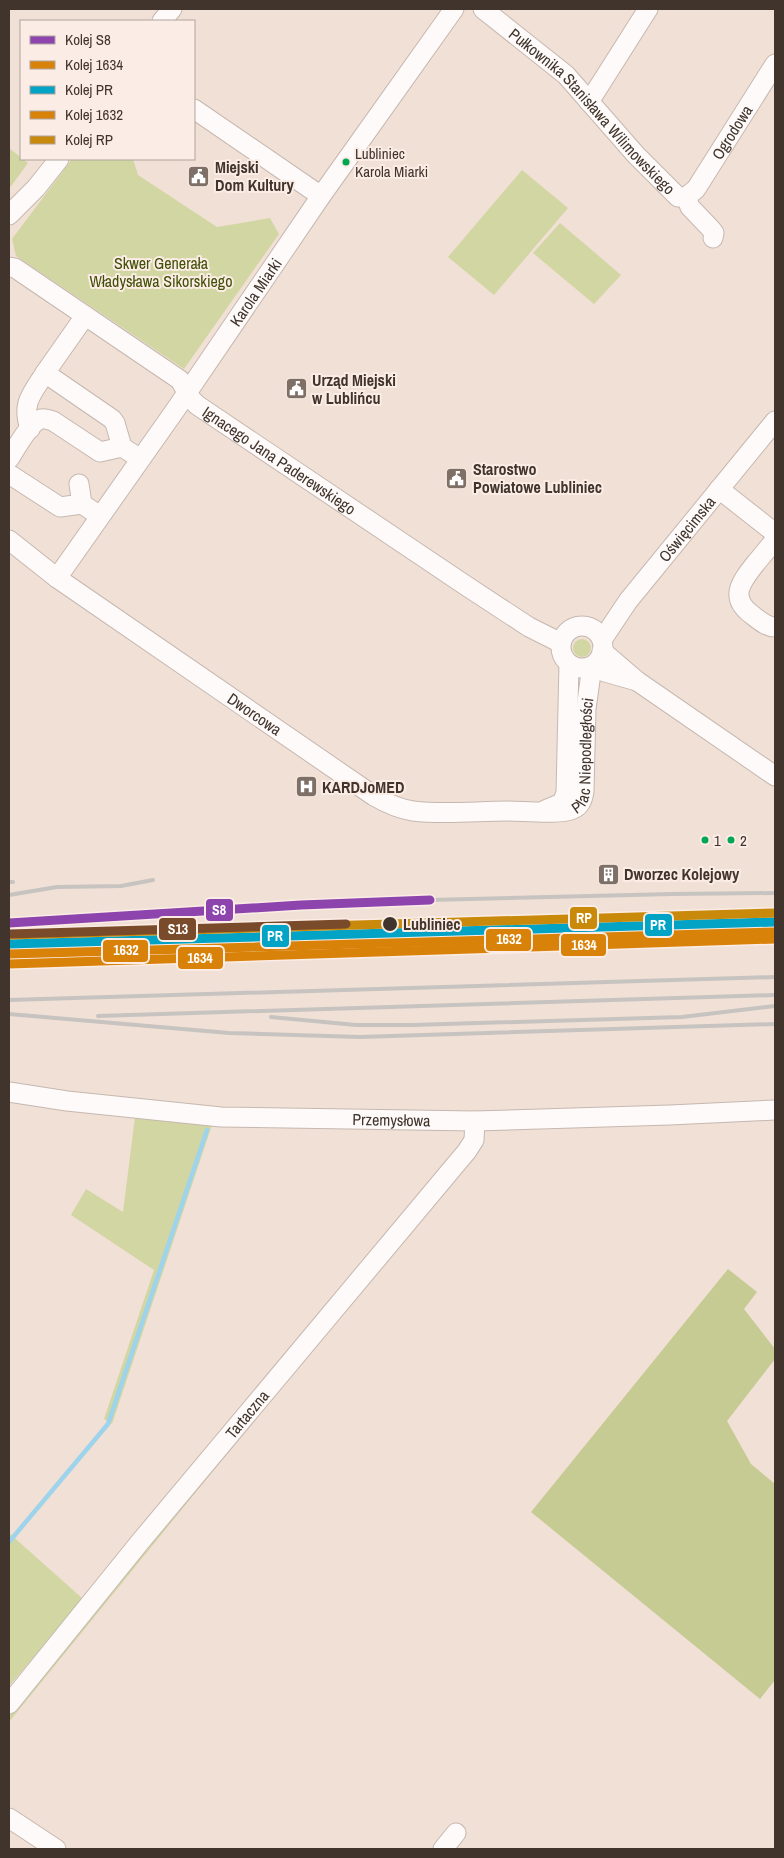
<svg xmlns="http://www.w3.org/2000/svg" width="784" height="1858" viewBox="0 0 784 1858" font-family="'Archivo Narrow',sans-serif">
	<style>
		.green { fill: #d2d6a3 }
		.forest { fill: #c6cb93 }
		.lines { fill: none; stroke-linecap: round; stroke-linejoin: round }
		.stream { stroke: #9ed3ec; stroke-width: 4.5 }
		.minor-casing { stroke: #c6b8b0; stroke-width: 21 }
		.minor { stroke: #fdfaf9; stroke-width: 19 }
		.rail { stroke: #c7c3c1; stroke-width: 4 }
		.rail-1-casing { stroke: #fbede6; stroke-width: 12 }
		.rail-2-casing { stroke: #fbede6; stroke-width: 12 }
		.rail-3-casing { stroke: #fbede6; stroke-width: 12 }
		.rail-4-casing { stroke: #fbede6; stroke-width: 12 }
		.rail-5-casing { stroke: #fbede6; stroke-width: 12 }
		.rail-6-casing { stroke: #fbede6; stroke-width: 12 }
		.rail-1 { stroke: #8e44ad; stroke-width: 9 }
		.rail-2 { stroke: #d98209; stroke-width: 9 }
		.rail-3 { stroke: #03a3c6; stroke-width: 9 }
		.rail-4 { stroke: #d98209; stroke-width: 9 }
		.rail-5 { stroke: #c98a0b; stroke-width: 9 }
		.rail-6 { stroke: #7a4b2a; stroke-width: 9 }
		.bus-dot { fill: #00a651; stroke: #fbede6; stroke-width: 2 }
		.stop-dot { fill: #40342c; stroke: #fbede6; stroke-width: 2 }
		.labels { text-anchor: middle; stroke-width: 4; stroke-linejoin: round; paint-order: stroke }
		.bus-label { font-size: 15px; fill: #40342c; stroke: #fbede6; text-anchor: start }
		.street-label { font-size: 16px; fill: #40342c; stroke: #fbede6 }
		.poi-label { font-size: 16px; font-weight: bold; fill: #40342c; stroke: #fbede6; text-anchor: start }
		.park-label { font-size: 16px; fill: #414f07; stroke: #fbede6 }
		.stop-label { font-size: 16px; font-weight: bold; fill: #40342c; stroke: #fbede6; text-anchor: start }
		.line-badge { stroke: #fbede6; stroke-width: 2 }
		.badge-label { font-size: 14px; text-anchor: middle; font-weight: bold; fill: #fff }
	</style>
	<rect width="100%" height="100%" fill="#f1e0d5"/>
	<!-- green -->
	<g class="green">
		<path d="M9,148L28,163L9,189Z"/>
		<path d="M72,159H133L138,175L217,227L270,218L279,234L184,369L16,256L12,239Z"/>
		<path d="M522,170L568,208L494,295L448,257Z"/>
		<path d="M560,223L621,275L594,304L533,253Z"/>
		<circle cx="582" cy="648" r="9"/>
		<path d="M135,1117L212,1125L112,1424L104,1419L154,1270L71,1215L86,1189L123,1212Z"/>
		<path d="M322,1337L9,1722V1714L190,1490Z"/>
		<path d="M9,1533L83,1599L9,1686Z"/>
	</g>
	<!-- forest -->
	<path class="forest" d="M728,1269L757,1292L744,1309L775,1349V1359L727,1421L751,1464L775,1484V1680L760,1699L531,1512Z"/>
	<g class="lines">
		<!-- stream -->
		<path class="stream" d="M9,1542L108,1424L207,1130"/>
		<defs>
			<g id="minor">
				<path id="s1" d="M483,9L566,75L636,155L678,197H686"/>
				<path d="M162,21L172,9"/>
				<path d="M589,102L648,9"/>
				<path d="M194,109L321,196"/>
				<path id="s2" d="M686,197L696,189L775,64"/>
				<path d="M686,197L690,207L711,229L714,233L713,238"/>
				<path d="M9,215L36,188L59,159"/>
				<path id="s3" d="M9,267L15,268L180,380L191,399L197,405L465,585L529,627L561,643"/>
				<path d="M85,316L45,373L112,419L115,423L122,447"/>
				<path d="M30,429C21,403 32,394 45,373"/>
				<path d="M9,459C15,450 30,422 41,419C45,418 49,420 53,421L100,452L122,447L133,454"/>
				<path d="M9,474L60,507L82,504L100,516"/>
				<path d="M79,484L82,504"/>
				<path d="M719,489L775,533"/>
				<path id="s4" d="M9,540L57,578L374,796C386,803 399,809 413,811C444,815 477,811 508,811C524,811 560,815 573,809C581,806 583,799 584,791L586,709L592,666L605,672L637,681"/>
				<path d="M775,540C768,548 762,556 755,564C741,582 729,597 751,614C759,620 766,627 775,627"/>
				<path id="s5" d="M57,578L176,409L321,196L454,9"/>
				<circle cx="582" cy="647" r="21"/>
				<path id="s6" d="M602,640L628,601L775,421"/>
				<path d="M602,651L637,681L775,776"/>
				<path d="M545,810L562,803L566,793L569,664"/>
				<path id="s7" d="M9,1092L67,1101L221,1117L475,1121L670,1115L775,1110"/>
				<path id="s8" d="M9,1704L140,1542L467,1151L474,1140L475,1121"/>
				<path d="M9,1818L56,1849"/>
				<path d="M443,1849L456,1833"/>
			</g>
		</defs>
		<!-- minor casing -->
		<use href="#minor" class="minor-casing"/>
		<!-- minor -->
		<use href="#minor" class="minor"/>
		<!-- rail -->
		<g class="rail">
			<path d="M9,882H13"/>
			<path d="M9,895L57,887L121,886L153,880"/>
			<path d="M430,900L672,894L775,893"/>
			<path d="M9,1000L775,977"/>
			<path d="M9,1014L229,1033L360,1037L775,1024"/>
			<path d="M98,1016L775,995"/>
			<path d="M271,1017L356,1025H413L682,1017L775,1006"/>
		</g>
		<defs>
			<path id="rail-1" d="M9,923L301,905L430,900"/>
			<path id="rail-2" d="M9,964L775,939"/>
			<path id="rail-3" d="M9,944L775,922"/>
			<path id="rail-4" d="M9,954L775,932"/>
			<path id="rail-5" d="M9,935L775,913"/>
			<path id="rail-6" d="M9,934L346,924"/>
		</defs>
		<!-- rail-1 casing -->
		<use href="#rail-1" class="rail-1-casing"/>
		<!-- rail-2 casing -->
		<use href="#rail-2" class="rail-2-casing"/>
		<!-- rail-3 casing -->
		<use href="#rail-3" class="rail-3-casing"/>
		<!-- rail-4 casing -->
		<use href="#rail-4" class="rail-4-casing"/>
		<!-- rail-5 casing -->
		<use href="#rail-5" class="rail-5-casing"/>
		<!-- rail-6 casing -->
		<use href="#rail-6" class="rail-6-casing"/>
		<!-- rail-1 -->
		<use href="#rail-1" class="rail-1"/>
		<!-- rail-2 -->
		<use href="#rail-2" class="rail-2"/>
		<!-- rail-3 -->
		<use href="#rail-3" class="rail-3"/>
		<!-- rail-4 -->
		<use href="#rail-4" class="rail-4"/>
		<!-- rail-5 -->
		<use href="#rail-5" class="rail-5"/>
		<!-- rail-6 -->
		<use href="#rail-6" class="rail-6"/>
	</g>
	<!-- icons -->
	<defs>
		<symbol id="civic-square" viewBox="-11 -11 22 22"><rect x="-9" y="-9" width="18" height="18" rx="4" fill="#7e7067" stroke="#fbede6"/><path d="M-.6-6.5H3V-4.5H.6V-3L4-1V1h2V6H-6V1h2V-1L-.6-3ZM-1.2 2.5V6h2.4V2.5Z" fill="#fff"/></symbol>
		<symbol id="hospital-square" viewBox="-11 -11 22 22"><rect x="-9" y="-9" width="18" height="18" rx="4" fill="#7e7067" stroke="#fbede6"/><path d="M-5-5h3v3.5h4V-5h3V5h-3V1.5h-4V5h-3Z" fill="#fff"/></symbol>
		<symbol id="building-square" viewBox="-11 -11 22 22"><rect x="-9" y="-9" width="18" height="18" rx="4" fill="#7e7067" stroke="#fbede6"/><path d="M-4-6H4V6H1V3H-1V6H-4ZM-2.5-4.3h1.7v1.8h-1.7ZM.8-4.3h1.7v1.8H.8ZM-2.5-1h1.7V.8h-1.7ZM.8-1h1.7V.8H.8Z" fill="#fff"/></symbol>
	</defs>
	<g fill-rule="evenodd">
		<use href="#civic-square" x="186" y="164" width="25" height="25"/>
		<use href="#civic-square" x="284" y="376" width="25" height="25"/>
		<use href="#civic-square" x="444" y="466" width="25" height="25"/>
		<use href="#hospital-square" x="294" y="774" width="25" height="25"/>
		<use href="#building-square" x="596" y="862" width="25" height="25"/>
	</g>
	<!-- markers -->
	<g class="bus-dot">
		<circle cx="346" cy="162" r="4.5"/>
		<circle cx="705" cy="840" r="4.5"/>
		<circle cx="731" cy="840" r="4.5"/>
	</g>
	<circle class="stop-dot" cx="390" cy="924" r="8"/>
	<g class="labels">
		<!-- bus labels -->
		<g class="bus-label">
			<text x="355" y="159">Lubliniec<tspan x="355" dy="18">Karola Miarki</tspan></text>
			<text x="714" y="846">1</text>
			<text x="740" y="846">2</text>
		</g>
		<!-- street labels -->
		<g class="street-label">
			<text dy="6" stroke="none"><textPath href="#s1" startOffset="150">Pułkownika Stanisława Wilimowskiego</textPath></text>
			<text dy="6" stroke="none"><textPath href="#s2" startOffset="80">Ogrodowa</textPath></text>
			<text dy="6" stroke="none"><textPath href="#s5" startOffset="348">Karola Miarki</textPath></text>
			<text dy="6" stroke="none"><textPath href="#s3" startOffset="335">Ignacego Jana Paderewskiego</textPath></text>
			<text dy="6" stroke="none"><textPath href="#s6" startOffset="140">Oświęcimska</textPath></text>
			<text dy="6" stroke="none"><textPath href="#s4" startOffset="301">Dworcowa</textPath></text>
			<text dy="6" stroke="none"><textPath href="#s4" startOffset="706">Plac Niepodległości</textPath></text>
			<text dy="6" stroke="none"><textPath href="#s7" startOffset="384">Przemysłowa</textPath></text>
			<text dy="6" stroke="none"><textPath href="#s8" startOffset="375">Tartaczna</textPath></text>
		</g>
		<!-- poi labels -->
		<g class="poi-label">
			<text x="215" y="173">Miejski<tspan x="215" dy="18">Dom Kultury</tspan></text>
			<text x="312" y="386">Urząd Miejski<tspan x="312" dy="18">w Lublińcu</tspan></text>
			<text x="473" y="475">Starostwo<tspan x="473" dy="18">Powiatowe Lubliniec</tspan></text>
			<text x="322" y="793">KARDJoMED</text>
			<text x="624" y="880">Dworzec Kolejowy</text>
		</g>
		<!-- park labels -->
		<g class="park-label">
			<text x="161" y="269">Skwer Generała<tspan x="161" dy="18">Władysława Sikorskiego</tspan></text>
		</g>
		<!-- stop labels -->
		<g class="stop-label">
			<text x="403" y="930">Lubliniec</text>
		</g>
	</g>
	<g class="line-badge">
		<rect x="205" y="898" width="29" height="24" rx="5" fill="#8e44ad"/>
		<rect x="569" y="906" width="29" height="24" rx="5" fill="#c98a0b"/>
		<rect x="644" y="913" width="29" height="24" rx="5" fill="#03a3c6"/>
		<rect x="158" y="917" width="39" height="24" rx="5" fill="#7a4b2a"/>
		<rect x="261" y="924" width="29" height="24" rx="5" fill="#03a3c6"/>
		<rect x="485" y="928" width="47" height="24" rx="5" fill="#d98209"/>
		<rect x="560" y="933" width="47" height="24" rx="5" fill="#d98209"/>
		<rect x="102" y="939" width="47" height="24" rx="5" fill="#d98209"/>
		<rect x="177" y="946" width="47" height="24" rx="5" fill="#d98209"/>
	</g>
	<g class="badge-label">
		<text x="219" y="915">S8</text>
		<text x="584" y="923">RP</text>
		<text x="658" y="930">PR</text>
		<text x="178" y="934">S13</text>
		<text x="275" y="941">PR</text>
		<text x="509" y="944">1632</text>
		<text x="584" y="950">1634</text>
		<text x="126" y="955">1632</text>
		<text x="200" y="963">1634</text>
	</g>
	<!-- border -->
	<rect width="784" height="1858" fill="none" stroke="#40342c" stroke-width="20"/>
	<!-- legend -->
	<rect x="20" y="20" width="175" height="140" fill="#fbede6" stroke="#b0a39c"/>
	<rect x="30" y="36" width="25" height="8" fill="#8e44ad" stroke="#b0a39c"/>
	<text x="65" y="45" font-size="15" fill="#40342c">Kolej S8</text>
	<rect x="30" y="61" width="25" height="8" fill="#d98209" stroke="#b0a39c"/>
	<text x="65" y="70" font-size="15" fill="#40342c">Kolej 1634</text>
	<rect x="30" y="86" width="25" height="8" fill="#03a3c6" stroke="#b0a39c"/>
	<text x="65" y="95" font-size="15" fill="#40342c">Kolej PR</text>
	<rect x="30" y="111" width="25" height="8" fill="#d98209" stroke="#b0a39c"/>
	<text x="65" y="120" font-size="15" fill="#40342c">Kolej 1632</text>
	<rect x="30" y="136" width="25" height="8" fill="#c98a0b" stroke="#b0a39c"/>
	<text x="65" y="145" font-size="15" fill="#40342c">Kolej RP</text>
</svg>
